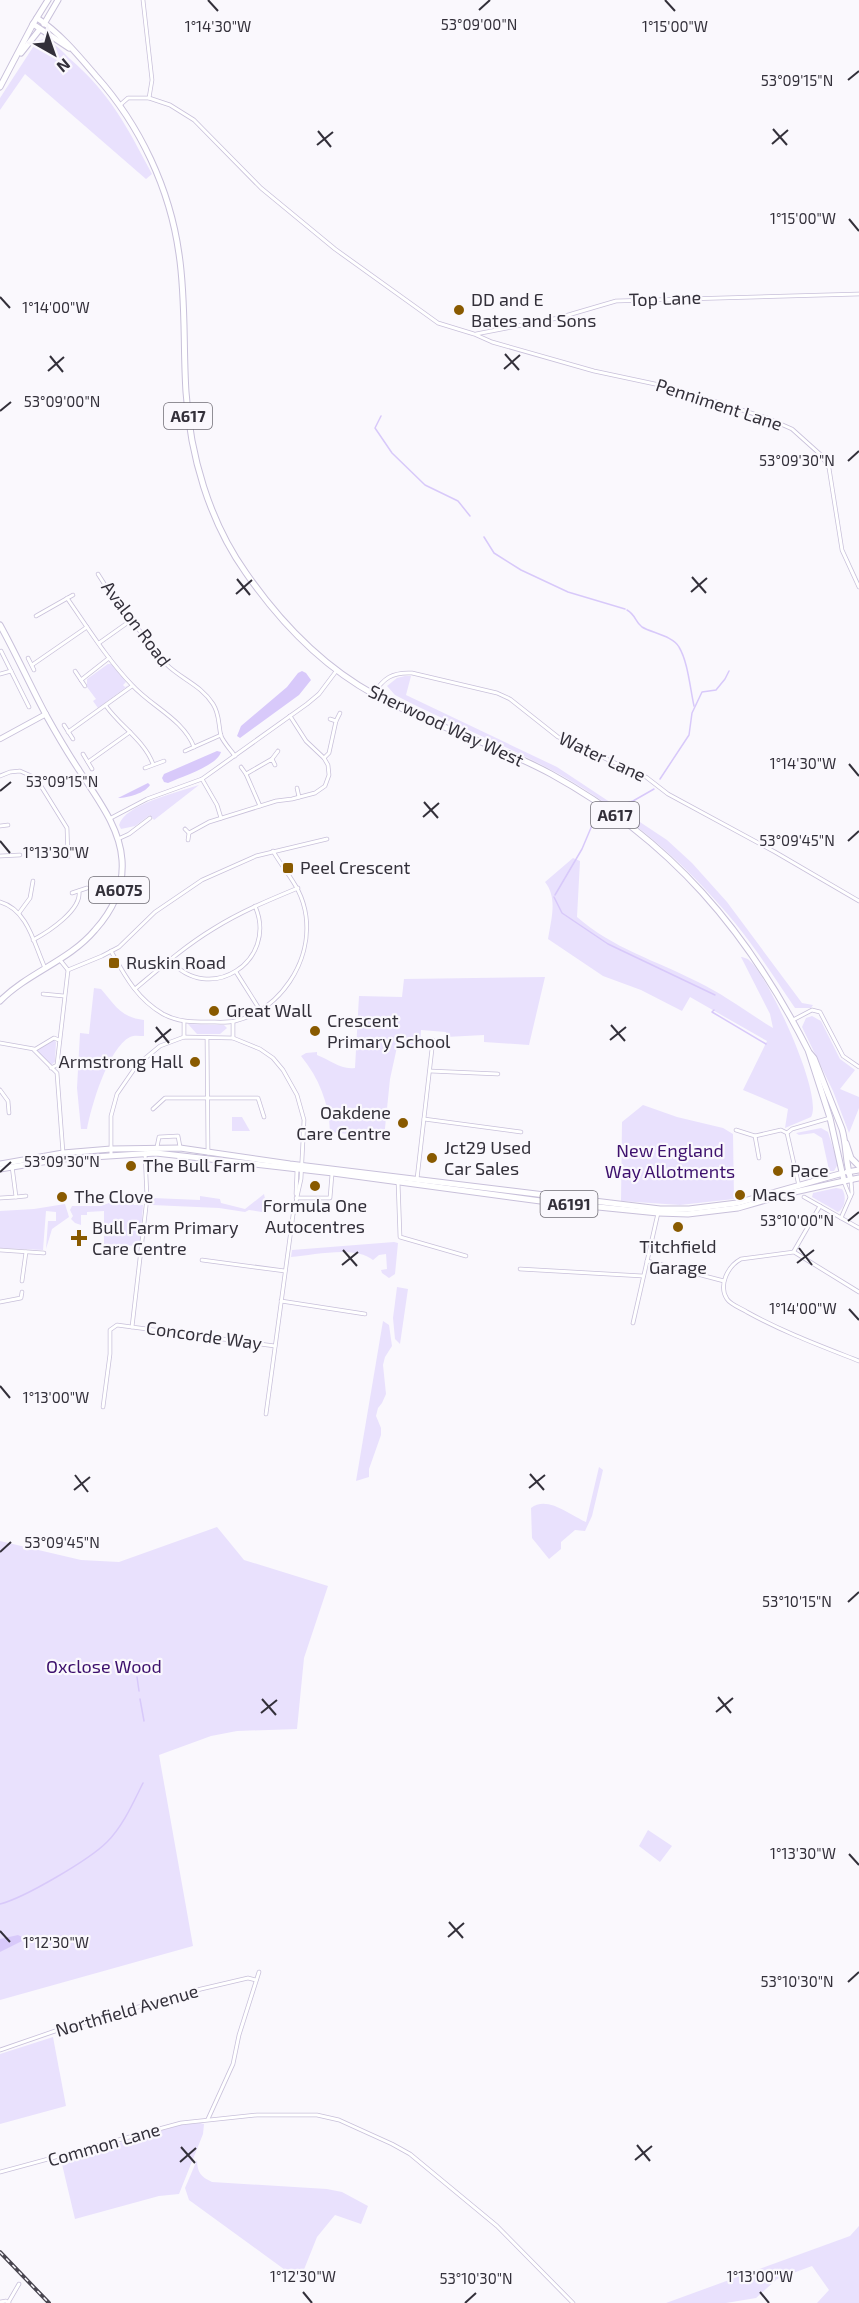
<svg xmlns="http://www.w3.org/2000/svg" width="859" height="2303" viewBox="0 0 859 2303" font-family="'Exo 2',sans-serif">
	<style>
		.green { fill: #e9e1fd }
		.water { fill: #d8c9fa }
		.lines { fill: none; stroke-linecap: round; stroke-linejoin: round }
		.stream { stroke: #d8c9fa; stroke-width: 1.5 }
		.minor-casing { stroke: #c8c0da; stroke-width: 4.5 }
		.tertiary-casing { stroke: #c8c0da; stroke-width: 6 }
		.primary-casing { stroke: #c8c0da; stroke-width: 7 }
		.trunk-casing { stroke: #c8c0da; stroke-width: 7 }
		.minor { stroke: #fff; stroke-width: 3 }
		.tertiary { stroke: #fff; stroke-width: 4.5 }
		.primary { stroke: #fff; stroke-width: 5 }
		.trunk { stroke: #fff; stroke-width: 5 }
		.rail-casing { stroke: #494650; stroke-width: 4 }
		.rail { stroke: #faf8fd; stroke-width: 1.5; stroke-dasharray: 4.5; stroke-linecap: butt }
		.ticks { fill: none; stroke: #33303a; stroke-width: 2 }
		.poi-dot { fill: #895a00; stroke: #faf8fd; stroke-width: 2 }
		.labels { text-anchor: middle; stroke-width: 4.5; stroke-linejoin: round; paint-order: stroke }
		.shield { fill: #faf8fd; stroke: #6f6c74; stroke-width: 1.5 }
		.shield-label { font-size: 16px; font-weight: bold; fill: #33303a }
		.street-label { font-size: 18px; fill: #33303a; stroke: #faf8fd }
		.poi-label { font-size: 18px; fill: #33303a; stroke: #faf8fd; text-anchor: start }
		.park-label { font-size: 18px; fill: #3d106d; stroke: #faf8fd }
		.ticks-label { font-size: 15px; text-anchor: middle; fill: #33303a; stroke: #faf8fd; stroke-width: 4.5; stroke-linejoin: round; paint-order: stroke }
	</style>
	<rect width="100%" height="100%" fill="#faf8fd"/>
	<!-- green -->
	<g class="green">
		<path d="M43,39C54,42 61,50 69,58C111,94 127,127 152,174L146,179L25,74L0,110V98L37,41Z"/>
		<path d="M108,664H111L126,682L123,685L125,687L129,685L98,708L93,701L96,699L87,687V679Z"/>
		<path d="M405,676H411L406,695L557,767L667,840L692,863L727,902L802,1003L813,1005L811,1008H795C776,980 757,950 735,923C686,863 626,812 559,774C506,745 449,723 395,695L387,686L397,678Z"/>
		<path d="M199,785L154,820L150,815L135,826L121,829L119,825C125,804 179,792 199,785Z"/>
		<path d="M573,858L580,861L577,917C612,948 657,961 698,982C725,995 748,1013 773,1028L770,1014L741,957C743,957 748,959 749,960C769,977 824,1096 811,1117L785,1128L788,1109L743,1090L767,1041L690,997L682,1011L641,990L603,976L548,939C551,920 558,898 545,882Z"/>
		<path d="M545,977L529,1045L484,1042V1035L446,1037V1032L421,1030L420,1046L397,1047L390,1079L384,1138L330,1132C329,1103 319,1078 301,1056L306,1053L317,1052V1055C331,1060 340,1070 355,1068L359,996L402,997L404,979Z"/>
		<path d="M94,988L101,989C116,1006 120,1017 144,1020V1036C139,1036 134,1035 130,1037C108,1048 91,1107 87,1129H81L77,1088L80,1033L89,1034Z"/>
		<path d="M812,1016L821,1021L840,1059L855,1070L840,1089L859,1097V1108L849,1133L833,1091L802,1027L806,1018Z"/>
		<path d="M188,1024L224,1025L227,1028L220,1034H197Z"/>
		<path d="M54,1040L56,1042L55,1062L51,1065L36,1050Z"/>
		<path d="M643,1105L677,1117L723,1128L733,1134L734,1199L680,1205L621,1201L622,1122Z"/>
		<path d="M232,1117H242L250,1131H232Z"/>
		<path d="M821,1128L828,1132L838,1164L834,1171H825L829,1170L822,1138L814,1133L799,1135L796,1133Z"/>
		<path d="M836,1188L842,1189C847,1196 845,1208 838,1212L812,1197L813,1193Z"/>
		<path d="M264,1194L268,1213L249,1210L245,1212L219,1208L152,1205L153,1198L200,1200V1196L220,1199L221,1203L245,1209Z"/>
		<path d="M114,1201L132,1202L134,1205H143L140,1244L137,1246L104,1244V1211L87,1212V1215H81V1225L75,1223L71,1219L73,1216L70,1210L72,1206H101Z"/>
		<path d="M65,1204L69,1217L52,1229L46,1249L48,1221H56V1212L46,1211L43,1250L0,1248V1211L34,1209Z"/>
		<path d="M394,1242L398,1243L395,1274L389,1278L382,1273L381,1270L387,1269L386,1254L379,1255L373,1260C355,1245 314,1255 291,1257L292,1250Z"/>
		<path d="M397,1287L408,1289L400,1344L395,1339L393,1318Z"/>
		<path d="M383,1321L389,1325L392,1346L385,1357L383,1365L386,1394L382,1403L378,1408L376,1416L381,1428V1435L369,1469V1477L356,1481Z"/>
		<path d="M599,1467L603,1470L592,1516L585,1531L575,1530L561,1542V1549L549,1559L532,1538L531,1508C547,1495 570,1515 586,1522Z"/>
		<path d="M217,1527L244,1560L328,1586L304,1658L297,1729L237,1731L211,1736L159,1755L193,1946L0,2000V1541L81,1560L119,1562Z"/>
		<path d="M648,1830L672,1846L660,1862L639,1846Z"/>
		<path d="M53,2037L66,2106L0,2124V2054Z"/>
		<path d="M200,2123L204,2124L203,2134L179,2194L159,2196L75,2219L61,2160L180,2125Z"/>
		<path d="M197,2160C197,2172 201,2177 212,2182L327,2189L342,2192L368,2206L361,2224L335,2215L317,2237L301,2277L292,2275L189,2200L185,2188Z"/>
		<path d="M859,2226V2303H817L829,2290L812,2266L777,2279L756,2298L726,2303H666L850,2236Z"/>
	</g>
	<!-- water -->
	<g class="water">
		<path d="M302,671L306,673L311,680L299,695L240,738L237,736L241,726L287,687L298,673Z"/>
		<path d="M217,751L221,752C217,766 181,777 168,783L164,782L162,778L164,774Z"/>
		<path d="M148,783L150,785C145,793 128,798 118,798Z"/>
		<path d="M18,1935L26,1939L0,1952V1939Z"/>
	</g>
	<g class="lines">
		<!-- stream -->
		<g class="stream">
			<path d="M381,416L375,428L392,453L425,485L458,501L470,516"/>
			<path d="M484,537L494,553L521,570L568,592L625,609"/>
			<path d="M627,610C636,615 635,622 642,627C652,633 673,636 679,647C688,662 690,688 694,706"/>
			<path d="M660,779L689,735L692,713L702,692L716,690L725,679L729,671"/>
			<path d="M617,806L633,801L654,789"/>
			<path d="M555,895L582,849L593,823"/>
			<path d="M554,897L562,913L608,944L715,995"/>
			<path d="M714,1010L712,1012L766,1044"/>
			<path d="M137,1677L139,1691"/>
			<path d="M140,1699L144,1721"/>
			<path d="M0,1904C24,1898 89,1860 107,1842C123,1826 133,1803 143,1783"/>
		</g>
		<defs>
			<g id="minor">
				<path d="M143,0L152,80L149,98"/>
				<path d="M120,105L128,98H149L170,105L194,120L261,188L335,249L438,323L474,334L492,342L594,371L669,387L767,418L792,429L821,455L829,468L842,550L859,587"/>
				<path d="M476,334L558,318L616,301L859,294"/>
				<path d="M98,574L112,596L166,664C181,679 201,685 213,704C220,715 218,724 221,736C224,743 230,749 235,756"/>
				<path d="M67,598C88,628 107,659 132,685C152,707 183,719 194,747"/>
				<path d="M36,616L73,595"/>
				<path d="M99,643L130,621"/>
				<path d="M1,651L29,707"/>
				<path d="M28,658L34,670"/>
				<path d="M32,665L87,627"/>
				<path d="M75,671L85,686"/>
				<path d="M0,674L11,671"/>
				<path d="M81,680L109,658"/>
				<path d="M373,694C384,678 392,672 412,673L497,693L510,699L558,737L646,777L668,794L775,852L859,901"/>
				<path d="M106,706C120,726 144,740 153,764"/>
				<path d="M336,721L340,713"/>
				<path d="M64,725L73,739"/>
				<path d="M68,732L132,686"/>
				<path d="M185,751L221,735"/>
				<path d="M83,754L92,769"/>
				<path d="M324,758L329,753L336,721L330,719"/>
				<path d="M272,759L278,751"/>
				<path d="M88,762L130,732"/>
				<path d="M241,767L246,774"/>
				<path d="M145,768L164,761"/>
				<path d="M0,776L10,772L20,771L36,778L67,828L68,857"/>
				<path d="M202,779L217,805L221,818"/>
				<path d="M297,788L299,797"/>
				<path d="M260,806L246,774L272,759L275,765"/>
				<path d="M111,818L147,799L202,779L307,704L319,694L337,670"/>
				<path d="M0,826L8,825"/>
				<path d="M185,829L189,833L209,822L276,801L292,799L315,793L325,786L329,775L328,765L324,758L306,741L290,716"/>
				<path d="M118,839L129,834L150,818"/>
				<path d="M188,840L189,833"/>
				<path d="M0,856L20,855"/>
				<path d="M72,893L87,888"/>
				<path d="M0,902C28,910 34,944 45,968"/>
				<path d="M19,913L30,898L33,881"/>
				<path d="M33,940C48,932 82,910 79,891"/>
				<path d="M111,951C125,976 137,999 163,1014C178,1022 192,1022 208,1022C217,1022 227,1023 235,1021C280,1010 312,962 306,916C302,887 286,874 273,851"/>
				<path d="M60,960L68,970L102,956L119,947L155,912L202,880L256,856L327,839"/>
				<path d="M170,960C209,1006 279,961 255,906"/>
				<path d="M236,972L260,1010"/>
				<path d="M135,989C160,968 185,946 213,929C240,912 269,900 298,888"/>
				<path d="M43,994L64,996"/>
				<path d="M793,1020L812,1010L820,1012L843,1056L859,1067"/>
				<path d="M184,1037V1022"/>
				<path d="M207,1038L208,1153"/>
				<path d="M233,1038V1022"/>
				<path d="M59,1040L54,1038L34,1050L57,1073L63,1153L61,1159"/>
				<path d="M0,1043L34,1049"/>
				<path d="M51,1068L57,1065L68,970"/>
				<path d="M430,1071L498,1074"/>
				<path d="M0,1090L8,1101L9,1113"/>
				<path d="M153,1109L165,1098H258L264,1117"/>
				<path d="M424,1119L521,1132"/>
				<path d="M736,1130L755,1136L781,1130L787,1133L799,1186"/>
				<path d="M787,1133L792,1129L830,1118"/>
				<path d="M755,1136L759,1158"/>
				<path d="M157,1147L159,1137L178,1136L180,1147"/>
				<path d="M145,1153L147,1198L132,1327L275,1346"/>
				<path d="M111,1155V1116L117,1094L137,1065L160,1046L184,1037L233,1038L260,1049L273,1058L283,1070L297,1095L304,1120L301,1179L293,1215L266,1414"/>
				<path d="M12,1166L16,1197L26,1196"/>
				<path d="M417,1179L433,1040"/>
				<path d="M398,1181L400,1237L466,1256"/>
				<path d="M844,1182L850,1197"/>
				<path d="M296,1194L297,1170"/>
				<path d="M804,1197L859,1228"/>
				<path d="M0,1198L16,1197"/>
				<path d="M296,1198H330L332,1174"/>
				<path d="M841,1218L852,1193L851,1181"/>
				<path d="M0,1250L44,1253"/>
				<path d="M794,1251L820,1206"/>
				<path d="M202,1260L285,1271"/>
				<path d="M647,1261L724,1281"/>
				<path d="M520,1269L643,1276"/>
				<path d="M22,1281L26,1252"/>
				<path d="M859,1292L794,1252L741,1259C728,1266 718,1285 727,1299C731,1305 741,1308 747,1312C783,1332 821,1346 859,1361"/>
				<path d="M281,1301L365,1314"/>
				<path d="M0,1302L21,1298L22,1292"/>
				<path d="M633,1323L658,1213"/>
				<path d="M103,1407L110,1354V1330L117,1325L132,1327"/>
				<path d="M0,2050L58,2030L201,1989L248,1978L256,1980"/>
				<path d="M208,2119L233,2064L239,2035L259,1972"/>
				<path d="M0,2172L181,2123L257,2115H317L339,2120L392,2144L410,2154L497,2226L573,2303"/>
				<path d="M0,2302L6,2301L9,2303"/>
				<path d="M8,2303L19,2284"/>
			</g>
			<path id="tertiary" d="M0,739L46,714"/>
			<g id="primary">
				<path d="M21,53L40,29"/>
				<path d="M0,87L33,24"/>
				<path d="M0,625C16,654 30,685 46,715C56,733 67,752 79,770C96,797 120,827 122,860C124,887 113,910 95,930C69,961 29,972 0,1001"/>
				<path d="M0,1164L63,1153L111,1149L180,1148L290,1164L660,1209H689L737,1203L843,1173"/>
				<path d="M0,1169L61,1159L156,1153L333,1173L548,1202L658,1213L688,1214L738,1208L790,1193L844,1181"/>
			</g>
			<g id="trunk">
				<path d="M48,0L33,24L69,48"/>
				<path d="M37,18C60,33 78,55 96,76C140,125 170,189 179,254C186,300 183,346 186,392C190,455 209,521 246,573C280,622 322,666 375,695C431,726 494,743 551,774C671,840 748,931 809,1052L814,1058L842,1129C847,1146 845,1163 851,1180"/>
				<path d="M44,24L58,0"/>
				<path d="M809,1053L830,1118L844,1181L859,1178"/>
				<path d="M846,1143L851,1158L859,1166"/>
				<path d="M847,1172L859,1170"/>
			</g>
		</defs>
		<!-- minor casing -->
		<use href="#minor" class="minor-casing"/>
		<!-- tertiary casing -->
		<use href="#tertiary" class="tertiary-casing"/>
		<!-- primary casing -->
		<use href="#primary" class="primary-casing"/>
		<!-- trunk casing -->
		<use href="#trunk" class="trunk-casing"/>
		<!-- minor -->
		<use href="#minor" class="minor"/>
		<!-- tertiary -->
		<use href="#tertiary" class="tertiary"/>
		<!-- primary -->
		<use href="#primary" class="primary"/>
		<!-- trunk -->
		<use href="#trunk" class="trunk"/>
		<defs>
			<path id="rail" d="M0,2252L49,2303"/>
		</defs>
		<!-- rail casing -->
		<use href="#rail" class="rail-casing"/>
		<!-- rail -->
		<use href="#rail" class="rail"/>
	</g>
	<!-- ticks -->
	<path class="ticks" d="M208,0L218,11M665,0L675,11M479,10L490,0M848,80L859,71M773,129L787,145M318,131L331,147M772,144L788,130M317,145L333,132M849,219L859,231M0,297L10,308M505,354L519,370M50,356L63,372M504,369L520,355M48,371L64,357M0,411L11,402M848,461L859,451M692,577L706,593M237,579L250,595M691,592L707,578M236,594L252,580M849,764L859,776M0,791L11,782M424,802L438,818M423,817L439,803M0,841L10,853M848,841L859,831M611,1025L625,1041M156,1027L169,1043M610,1040L626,1027M155,1042L171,1029M0,1172L11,1162M848,1221L859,1212M799,1248L812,1265M343,1250L357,1266M797,1263L814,1250M342,1265L358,1252M849,1309L859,1320M0,1386L10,1398M530,1474L544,1490M75,1475L88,1492M529,1488L545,1475M74,1490L90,1477M0,1552L11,1542M848,1602L859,1592M718,1697L731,1713M262,1699L276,1715M716,1712L733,1698M261,1713L277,1700M849,1854L859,1865M449,1922L463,1938M0,1931L10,1942M448,1937L464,1923M848,1982L859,1972M637,2145L650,2161M181,2147L195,2163M635,2160L652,2146M180,2162L196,2148M303,2292L312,2303M760,2292L769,2303M465,2303L476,2293"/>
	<!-- markers -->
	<g class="poi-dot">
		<circle cx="459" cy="310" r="6"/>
		<rect x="282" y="862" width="12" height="12" rx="3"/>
		<rect x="108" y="957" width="12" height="12" rx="3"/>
		<circle cx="214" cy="1011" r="6"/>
		<circle cx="315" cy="1031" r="6"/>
		<circle cx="195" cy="1062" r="6"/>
		<circle cx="403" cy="1123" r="6"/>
		<circle cx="432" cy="1158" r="6"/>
		<circle cx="131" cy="1166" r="6"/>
		<circle cx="778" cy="1171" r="6"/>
		<circle cx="315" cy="1186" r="6"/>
		<circle cx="740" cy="1195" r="6"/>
		<circle cx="62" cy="1197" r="6"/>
		<circle cx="678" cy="1227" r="6"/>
		<path d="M76 1229h6v6h6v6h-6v6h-6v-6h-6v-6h6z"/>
	</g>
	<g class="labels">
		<!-- shield labels -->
		<g class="shield">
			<rect x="164" y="403" width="48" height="26" rx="4.5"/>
			<rect x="591" y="802" width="48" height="26" rx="4.5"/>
			<rect x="89" y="877" width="60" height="26" rx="4.5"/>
			<rect x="540.5" y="1191" width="57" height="26" rx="4.5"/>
		</g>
		<g class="shield-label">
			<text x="188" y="422">A617</text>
			<text x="615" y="821">A617</text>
			<text x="119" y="896">A6075</text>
			<text x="569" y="1210">A6191</text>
		</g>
		<!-- street labels -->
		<g class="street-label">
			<text transform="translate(665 299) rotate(-2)" y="6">Top Lane</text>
			<text transform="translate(719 405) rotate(18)" y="6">Penniment Lane</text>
			<text transform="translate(136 624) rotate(53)" y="6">Avalon Road</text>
			<text transform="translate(446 726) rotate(25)" y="6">Sherwood Way West</text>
			<text transform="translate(602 757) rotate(25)" y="6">Water Lane</text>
			<text transform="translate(204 1336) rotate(8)" y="6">Concorde Way</text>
			<text transform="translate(127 2011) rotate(-16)" y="6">Northfield Avenue</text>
			<text transform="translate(104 2145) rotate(-16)" y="6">Common Lane</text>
		</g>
		<!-- poi labels -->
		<g class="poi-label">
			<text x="471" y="306">DD and E<tspan x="471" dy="21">Bates and Sons</tspan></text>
			<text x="300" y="874">Peel Crescent</text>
			<text x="126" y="969">Ruskin Road</text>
			<text x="226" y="1017">Great Wall</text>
			<text x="327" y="1027">Crescent<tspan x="327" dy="21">Primary School</tspan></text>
			<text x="183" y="1068" text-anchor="end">Armstrong Hall</text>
			<text x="391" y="1119" text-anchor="end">Oakdene<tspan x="391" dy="21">Care Centre</tspan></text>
			<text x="444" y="1154">Jct29 Used<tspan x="444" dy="21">Car Sales</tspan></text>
			<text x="143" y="1172">The Bull Farm</text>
			<text x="790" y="1177">Pace</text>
			<text x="752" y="1201">Macs</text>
			<text x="74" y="1203">The Clove</text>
			<text x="315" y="1212" text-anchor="middle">Formula One<tspan x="315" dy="21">Autocentres</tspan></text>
			<text x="92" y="1234">Bull Farm Primary<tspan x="92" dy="21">Care Centre</tspan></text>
			<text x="678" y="1253" text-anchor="middle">Titchfield<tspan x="678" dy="21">Garage</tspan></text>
		</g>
		<!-- park labels -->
		<g class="park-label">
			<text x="670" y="1157">New England<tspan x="670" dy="21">Way Allotments</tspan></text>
			<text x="104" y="1673">Oxclose Wood</text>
		</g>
	</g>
	<g class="ticks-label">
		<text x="479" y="30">53°09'00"N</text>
		<text x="218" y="32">1°14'30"W</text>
		<text x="675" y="32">1°15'00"W</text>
		<text x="797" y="86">53°09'15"N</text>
		<text x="803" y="224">1°15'00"W</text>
		<text x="56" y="313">1°14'00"W</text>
		<text x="62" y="407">53°09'00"N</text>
		<text x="797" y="466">53°09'30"N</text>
		<text x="803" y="769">1°14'30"W</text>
		<text x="62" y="787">53°09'15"N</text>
		<text x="797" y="846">53°09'45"N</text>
		<text x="56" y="858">1°13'30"W</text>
		<text x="62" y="1167">53°09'30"N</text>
		<text x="797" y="1226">53°10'00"N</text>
		<text x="803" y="1314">1°14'00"W</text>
		<text x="56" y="1403">1°13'00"W</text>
		<text x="62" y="1548">53°09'45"N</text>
		<text x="797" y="1607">53°10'15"N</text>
		<text x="803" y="1859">1°13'30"W</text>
		<text x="56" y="1948">1°12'30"W</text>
		<text x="797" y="1987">53°10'30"N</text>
		<text x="303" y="2282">1°12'30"W</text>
		<text x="760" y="2282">1°13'00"W</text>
		<text x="476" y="2284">53°10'30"N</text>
	</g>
	<!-- north arrow -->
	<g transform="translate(54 54) rotate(140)" stroke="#faf8fd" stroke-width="4.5" paint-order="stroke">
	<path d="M0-4.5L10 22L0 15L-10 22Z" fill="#33303a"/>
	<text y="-9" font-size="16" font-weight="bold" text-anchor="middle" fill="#33303a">N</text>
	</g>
</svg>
